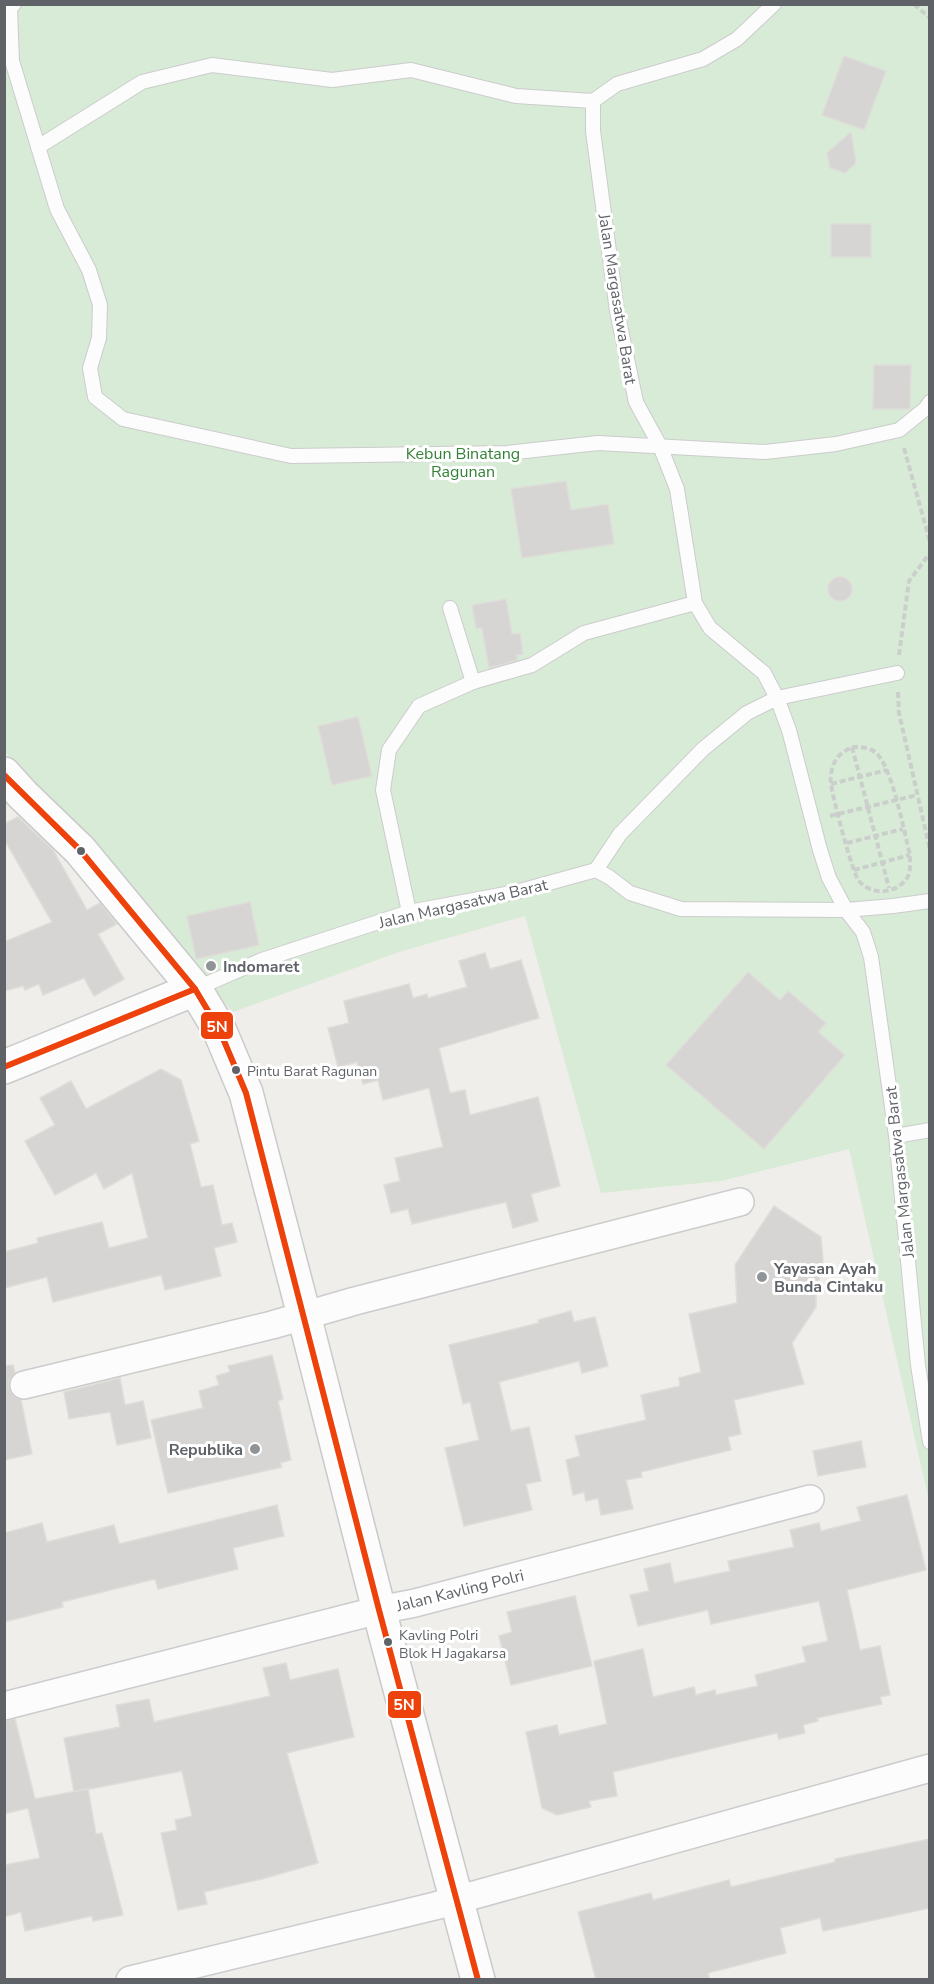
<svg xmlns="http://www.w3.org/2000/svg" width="934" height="1984" viewBox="0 0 934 1984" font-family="'Nunito Sans',sans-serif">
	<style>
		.green { fill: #d8ebd6 }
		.building { fill: #d6d5d3; stroke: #deddd9; stroke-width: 1.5 }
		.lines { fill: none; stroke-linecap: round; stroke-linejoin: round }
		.service-casing { stroke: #cbcccc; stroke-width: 16 }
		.minor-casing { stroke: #cbcccc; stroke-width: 30 }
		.secondary-casing { stroke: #cacacb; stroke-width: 36 }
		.path { stroke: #cacfcc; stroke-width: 4; stroke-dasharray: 6 3; stroke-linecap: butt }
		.service { stroke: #fdfcfc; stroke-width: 14 }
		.minor { stroke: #fdfcfc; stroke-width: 27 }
		.secondary { stroke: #fdfcfc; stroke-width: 33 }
		.bus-1-casing { stroke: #fff; stroke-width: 10 }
		.bus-1 { stroke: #ee420d; stroke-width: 6 }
		.bus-dot { fill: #5f6368; stroke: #fff; stroke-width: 2 }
		.poi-dot { fill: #919496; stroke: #fff; stroke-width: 2 }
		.labels { text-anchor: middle; stroke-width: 6; stroke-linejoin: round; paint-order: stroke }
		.bus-label { font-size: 14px; fill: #5f6368; stroke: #fff; text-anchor: start }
		.street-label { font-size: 16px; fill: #5f6368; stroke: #fff }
		.park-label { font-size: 16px; fill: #348238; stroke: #fff }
		.poi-label { font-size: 16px; font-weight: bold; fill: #5f6368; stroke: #fff; text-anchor: start }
		.line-badge { stroke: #fff; stroke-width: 2 }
		.badge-label { font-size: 16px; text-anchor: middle; font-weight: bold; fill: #fff }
	</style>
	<rect width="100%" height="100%" fill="#efeeea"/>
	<!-- green -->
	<path class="green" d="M4,5H929V1501L849,1149L721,1181L601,1193L525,916L399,952L233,1012L34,800L4,749Z"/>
	<!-- building -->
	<g class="building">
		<path d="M844,56L886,71L864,130L822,115Z"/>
		<path d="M851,132L856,163L845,173L830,168L827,153Z"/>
		<rect x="831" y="224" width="40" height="33"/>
		<path d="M874,365H911L910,409H873Z"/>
		<path d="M566,481L571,510L608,504L614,544L522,558L511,489Z"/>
		<circle cx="840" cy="589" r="12"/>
		<path d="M506,599L512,634L520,633L523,654L517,655L518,660L489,668L482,628H476L472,605Z"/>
		<path d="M358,717L372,776L332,785L318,726Z"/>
		<path d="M18,817L53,850L87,910L100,903L117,924L98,934L124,979L94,996L84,978L43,995L39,984L25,990L23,986L4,991V942L52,922L4,839V824Z"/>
		<path d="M250,902L259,945L196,959L187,916Z"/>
		<path d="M485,953L490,969L521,960L539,1018L439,1048L450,1093L465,1090L470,1115L538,1097L560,1186L531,1194L538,1221L513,1228L506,1202L412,1224L408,1209L391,1213L384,1185L400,1181L395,1158L443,1147L429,1088L383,1100L378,1080L363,1084L357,1062L338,1067L328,1028L349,1023L344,1001L409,984L413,998L427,994L428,998L467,987L459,961Z"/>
		<path d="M748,972L780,1000L788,991L826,1023L818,1032L845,1055L764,1149L666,1065Z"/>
		<path d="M161,1069L181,1080L199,1141L190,1144L201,1187L213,1185L222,1225L232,1223L237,1242L214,1248L221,1276L165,1290L161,1275L53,1302L47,1277L4,1288V1252L38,1243L37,1238L102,1222L109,1248L148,1238L132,1173L104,1189L96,1173L55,1195L25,1141L55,1125L40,1098L71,1081L86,1109Z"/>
		<path d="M774,1206L821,1237L823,1260L816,1296V1307L792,1343L804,1384L734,1400L741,1434L728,1437L731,1450L641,1472L642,1477L626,1480L633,1509L601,1515L598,1498L586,1501L584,1492L573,1495L566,1460L580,1456L575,1436L646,1420L641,1395L680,1386L679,1378L701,1372L689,1314L737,1303L735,1265Z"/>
		<path d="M571,1311L574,1322L595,1317L608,1366L582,1373L579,1361L499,1382L511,1431L529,1427L541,1481L526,1484L532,1510L464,1526L445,1448L479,1440L470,1402L463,1404L449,1345L539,1323L538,1320Z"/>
		<path d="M272,1355L283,1399L278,1401L291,1460L280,1463L282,1467L168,1493L151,1420L203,1408L199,1391L219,1385L216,1376L230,1372L228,1366Z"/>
		<path d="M13,1365L15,1373L9,1380V1388L13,1396L21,1400L32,1454L4,1460V1366Z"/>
		<path d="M120,1378L125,1405L143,1401L151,1438L117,1445L110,1412L69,1419L64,1392Z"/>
		<path d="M861,1441L866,1467L818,1476L813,1451Z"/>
		<path d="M907,1495L926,1570L847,1590L860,1650L880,1646L890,1695L880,1697L882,1704L817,1718L818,1721L803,1725L805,1733L779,1739L777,1733L613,1772L617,1796L589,1801L591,1807L557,1815L542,1808L526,1732L557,1725L559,1735L607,1724L594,1661L643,1649L653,1697L694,1687L696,1695L715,1690L716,1695L758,1686L755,1675L806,1662L802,1647L828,1641L819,1601L711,1624L708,1610L638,1626L630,1595L649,1591L644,1569L670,1563L674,1583L730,1571L728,1561L794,1547L790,1530L819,1523L821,1531L861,1521L857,1507Z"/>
		<path d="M277,1505L284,1536L233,1548L238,1569L158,1589L155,1579L62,1602L63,1607L4,1622V1533L42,1523L47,1542L114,1525L119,1544Z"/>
		<path d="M575,1596L592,1666L511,1685L499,1636L512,1632L507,1612Z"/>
		<path d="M286,1663L290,1680L338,1669L354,1737L287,1753L318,1863L262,1879L204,1892L207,1904L178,1910L161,1833L177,1830L175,1820L192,1816L182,1771L74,1792L64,1738L120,1727L116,1705L149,1699L154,1722L270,1696L263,1668Z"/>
		<path d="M15,1719L35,1799L88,1789L96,1834L102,1833L123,1915L93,1921L92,1916L25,1931L21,1912L4,1917V1865L40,1858L28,1808L4,1814V1721Z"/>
		<path d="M930,1839V1908L823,1931L820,1918L780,1928L786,1953L708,1973L710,1980H596L578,1912L651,1893L653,1900L729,1880L731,1887L835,1862V1859Z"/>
	</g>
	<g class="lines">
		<defs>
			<g id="service">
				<path d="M14,4L10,9L12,61L57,209L89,270L100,305L99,338L90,368L95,397L123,419L291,456L507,453L598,443L765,452L836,444L899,430L925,409L930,402"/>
				<path d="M774,4L737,39L703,59L617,84L593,101V131L617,311L636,402L660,446L677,489L695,603L710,628L764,673L777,698L789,730L820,850L829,878L846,910L863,932L871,957L896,1136L918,1365L930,1442"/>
				<path d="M38,147L142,82L212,65L332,80L411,70L516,96L593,101"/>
				<path d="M450,608L473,682"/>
				<path d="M596,870L609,877L630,893L681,909L846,910L893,906L930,901"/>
				<path d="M409,912L383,790L389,750L419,706L473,682L532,665L584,633L695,603"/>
				<path d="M195,989L262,960L409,912L516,892L596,870L620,834L703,749L747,713L777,698L897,673"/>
				<path d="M896,1136L930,1130"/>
			</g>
			<g id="minor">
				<path d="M24,1385L272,1325L355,1301L740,1202"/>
				<path d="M4,1706L379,1610L415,1603L810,1499"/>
				<path d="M130,1980L435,1906L930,1768"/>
			</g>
			<g id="secondary">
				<path d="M4,774L23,795L80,850L195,989L219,1029L246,1093L304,1315L379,1610L478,1980"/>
				<path d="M4,1067L195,989"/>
			</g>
		</defs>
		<!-- service casing -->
		<use href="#service" class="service-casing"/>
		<!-- minor casing -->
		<use href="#minor" class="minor-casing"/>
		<!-- secondary casing -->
		<use href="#secondary" class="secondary-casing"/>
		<!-- path -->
		<g class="path">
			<path d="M914,4L930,18"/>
			<path d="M904,448L930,542"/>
			<path d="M899,655L909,581L930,553"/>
			<path d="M898,692L899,713L930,850"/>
			<path d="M852,747C860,747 868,747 875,752C892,765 904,832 910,855C910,863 911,872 907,878C896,894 872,896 859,881C852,872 833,799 831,784C830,778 831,771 833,766C836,756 843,752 852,747Z"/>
			<path d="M852,747L889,888"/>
			<path d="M831,784L887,770"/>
			<path d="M830,816L917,795"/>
			<path d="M847,843L903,829"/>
			<path d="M854,870L910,855"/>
		</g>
		<!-- service -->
		<use href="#service" class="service"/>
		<!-- minor -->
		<use href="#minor" class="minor"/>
		<!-- secondary -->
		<use href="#secondary" class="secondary"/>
		<defs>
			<g id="bus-1">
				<path d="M4,775L80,850L195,989L219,1029L246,1093L379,1610L478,1980"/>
				<path d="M4,1067L195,989"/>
			</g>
		</defs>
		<!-- bus-1 casing -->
		<use href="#bus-1" class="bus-1-casing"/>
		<!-- bus-1 -->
		<use href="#bus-1" class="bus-1"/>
	</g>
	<!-- markers -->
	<g class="bus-dot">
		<circle cx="81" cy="851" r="5"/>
		<circle cx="236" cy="1070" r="5"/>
		<circle cx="388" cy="1642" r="5"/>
	</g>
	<g class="poi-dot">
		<circle cx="211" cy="966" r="6"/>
		<circle cx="762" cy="1277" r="6"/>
		<circle cx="255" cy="1449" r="6"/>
	</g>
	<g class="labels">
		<!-- bus labels -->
		<g class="bus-label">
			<text x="247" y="1076">Pintu Barat Ragunan</text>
			<text x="399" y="1640">Kavling Polri<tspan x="399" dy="18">Blok H Jagakarsa</tspan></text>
		</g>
		<!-- street labels -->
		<g class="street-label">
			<text transform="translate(618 299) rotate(81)" y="6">Jalan Margasatwa Barat</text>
			<text transform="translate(463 903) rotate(-13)" y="6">Jalan Margasatwa Barat</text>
			<text transform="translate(899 1172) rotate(-96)" y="6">Jalan Margasatwa Barat</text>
			<text transform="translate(460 1590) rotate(-14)" y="6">Jalan Kavling Polri</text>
		</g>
		<!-- park labels -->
		<g class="park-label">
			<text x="463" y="459">Kebun Binatang<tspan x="463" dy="18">Ragunan</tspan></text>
		</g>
		<!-- poi labels -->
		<g class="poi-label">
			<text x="223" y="972">Indomaret</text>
			<text x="774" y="1274">Yayasan Ayah<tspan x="774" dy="18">Bunda Cintaku</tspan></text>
			<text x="243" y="1455" text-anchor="end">Republika</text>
		</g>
	</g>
	<g class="line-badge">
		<rect x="200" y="1011" width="34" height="29" rx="6" fill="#ee420d"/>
		<rect x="387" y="1690" width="35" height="29" rx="6" fill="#ee420d"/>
	</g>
	<g class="badge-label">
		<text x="217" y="1032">5N</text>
		<text x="404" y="1710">5N</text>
	</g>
	<!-- border -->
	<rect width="934" height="1984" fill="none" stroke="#5f6368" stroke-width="12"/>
</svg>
